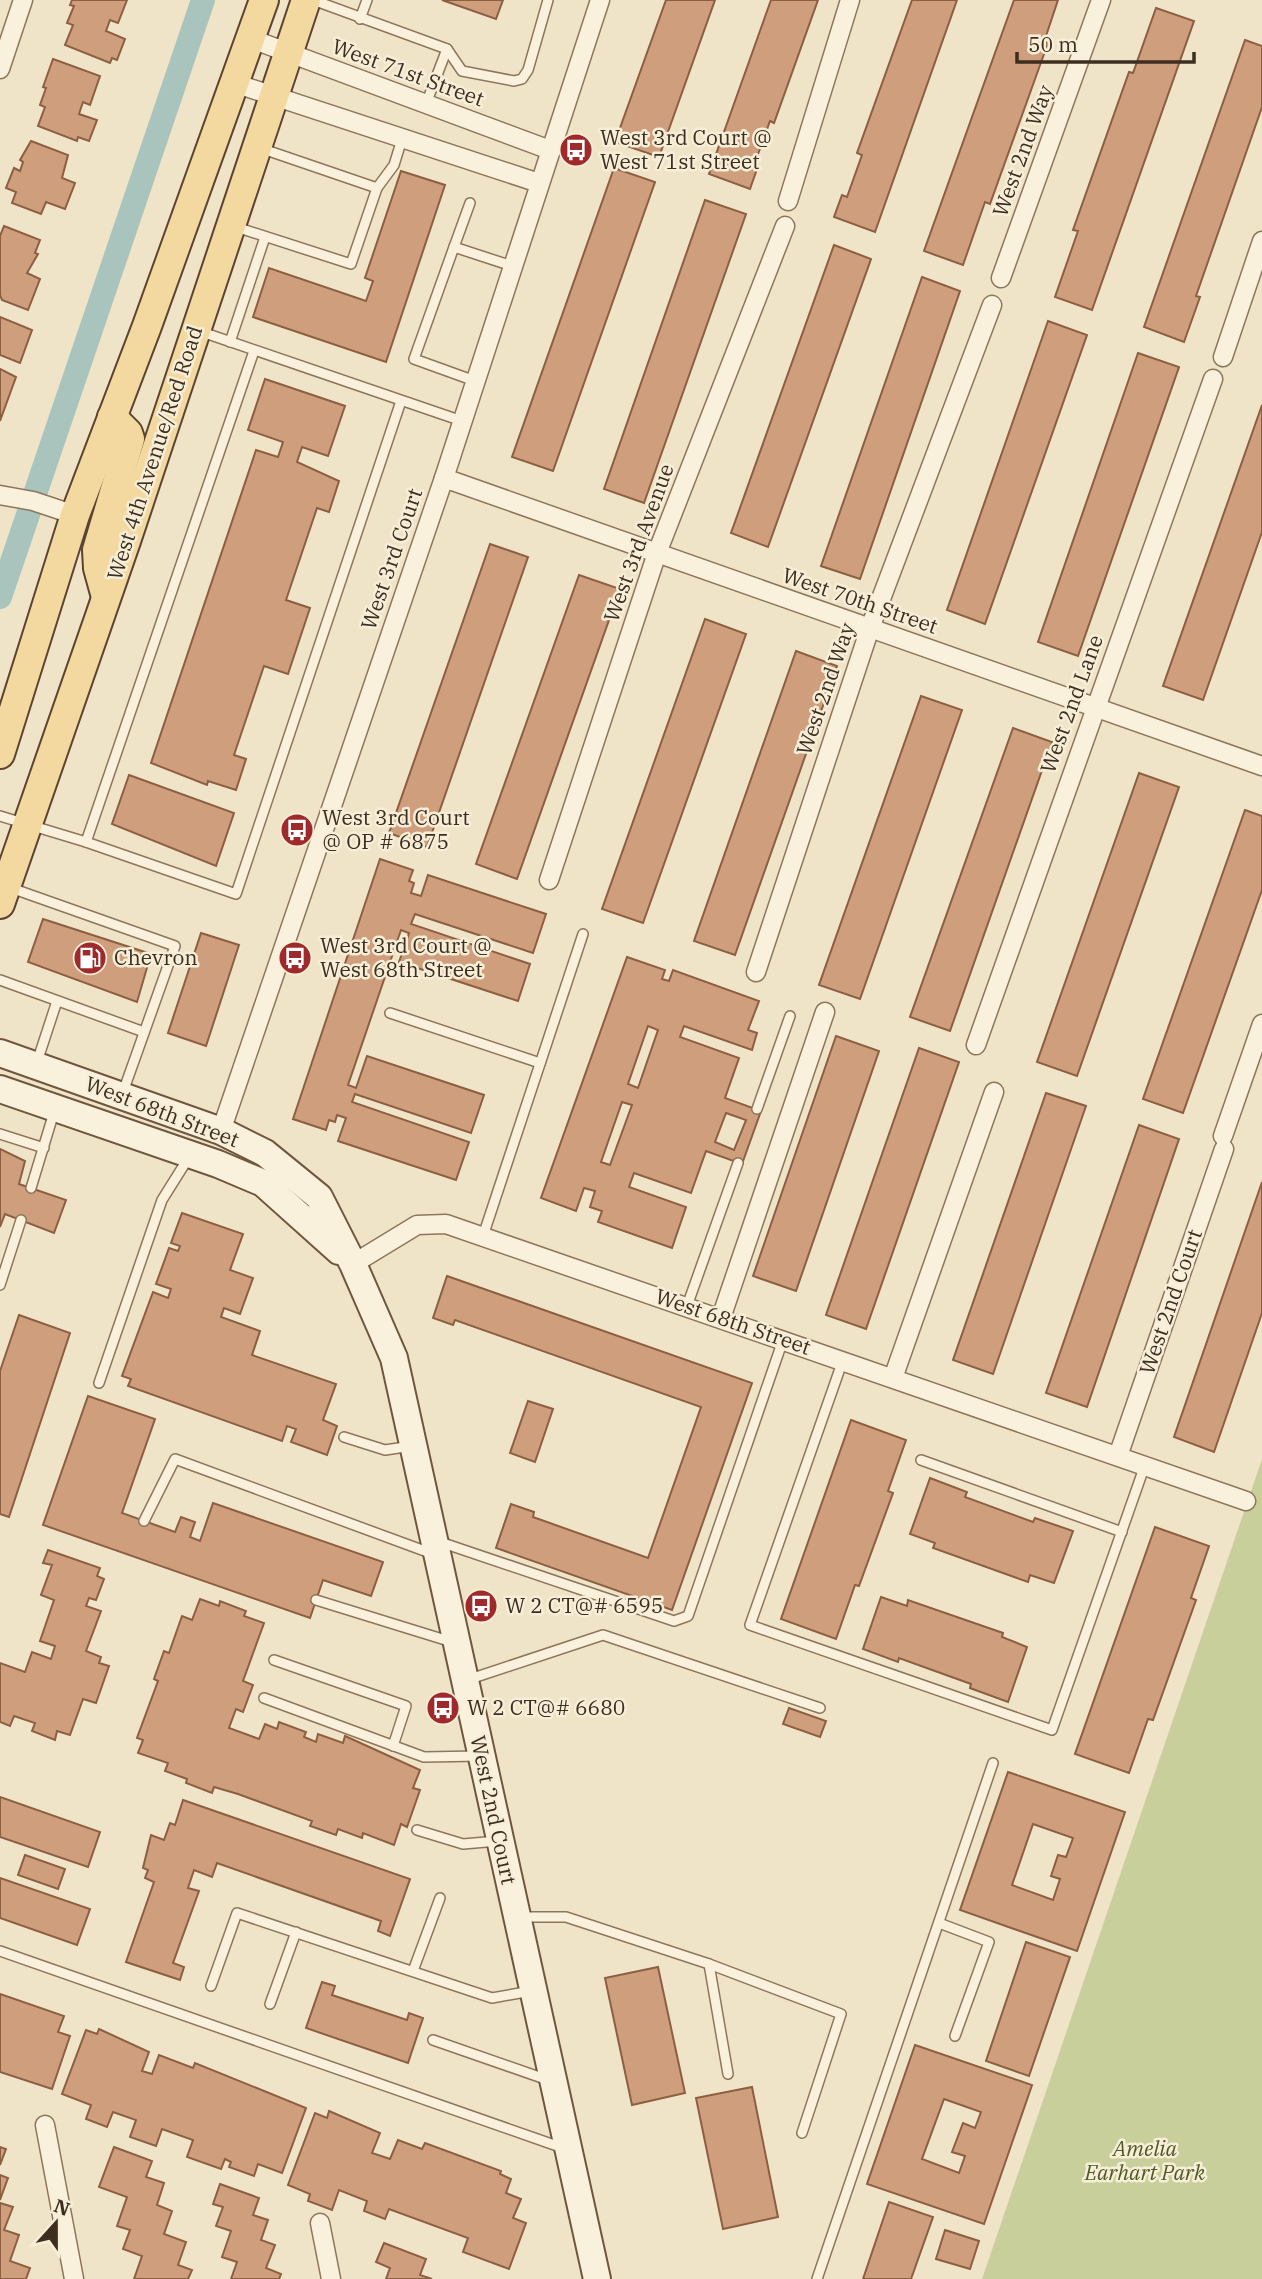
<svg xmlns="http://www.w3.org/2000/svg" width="1262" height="2279" viewBox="0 0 1262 2279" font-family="'IBM Plex Serif',serif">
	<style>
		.green { fill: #c9cf9b }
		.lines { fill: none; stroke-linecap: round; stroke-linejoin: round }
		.canal { stroke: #a9c4bc; stroke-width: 24 }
		.building { fill: #cf9f7d; stroke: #8d5f41; stroke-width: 2; fill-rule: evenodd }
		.service-casing { stroke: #8d765c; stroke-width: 12 }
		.minor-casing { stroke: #8d765c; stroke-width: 21 }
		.secondary-casing { stroke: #6f573f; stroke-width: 30 }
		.primary-casing { stroke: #5b4430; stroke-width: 32 }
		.service { stroke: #faf1dc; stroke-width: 9 }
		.minor { stroke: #faf1dc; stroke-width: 18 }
		.secondary { stroke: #faf1dc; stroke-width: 26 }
		.primary { stroke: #f3d9a0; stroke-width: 28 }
		.labels { text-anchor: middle; stroke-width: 5; stroke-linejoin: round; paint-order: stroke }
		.street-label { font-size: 21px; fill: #3d2e20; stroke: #f7eed8 }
		.poi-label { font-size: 21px; fill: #3d2e20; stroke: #f7eed8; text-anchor: start }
		.park-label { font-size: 21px; font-style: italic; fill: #4d5a26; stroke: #f7eed8 }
	</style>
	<rect width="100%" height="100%" fill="#f0e4c8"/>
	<!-- green -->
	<path class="green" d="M1262,1459V2279H982Z"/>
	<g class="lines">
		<!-- canal -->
		<path class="canal" d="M0,597L203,0"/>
	</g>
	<!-- building -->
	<g class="building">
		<path d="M72,0H127L118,23L110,20L106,31L125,39L117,60L112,58L110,63L65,45L73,25L67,23L74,6L70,5Z"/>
		<path d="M442,0H503L496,19Z"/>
		<path d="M666,0H715L659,157L615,142Z"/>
		<path d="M771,0H818L774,123L770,121L753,168L757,169L750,189L709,174Z"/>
		<path d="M912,0H957L875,232L834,217L842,195L847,197L862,155L857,153Z"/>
		<path d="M1014,0H1058L1044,42L1048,43L990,204L985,202L963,265L924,251Z"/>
		<path d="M1156,8L1194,21L1092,310L1055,297L1078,231L1073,230L1129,72L1133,73Z"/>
		<path d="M1245,40L1262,46V107L1196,296L1200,297L1184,342L1144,327Z"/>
		<path d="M53,59L100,76L90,105L83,102L79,114L97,120L89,141L78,137L77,141L38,126L45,107L40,105L46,88L43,87Z"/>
		<path d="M31,141L68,155L62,178L75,183L65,209L46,202L41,214L12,203L16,192L6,188L14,168L20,171L23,162L20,160Z"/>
		<path d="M614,168L655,182L553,471L512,457Z"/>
		<path d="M401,171L445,185L386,362L253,317L269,268L366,301L373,281L365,278Z"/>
		<path d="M705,200L746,214L644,503L604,489Z"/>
		<path d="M4,226L40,240L35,253L38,254L27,273L40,279L28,310L2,300L0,295V236Z"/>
		<path d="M834,245L871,259L768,547L731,533Z"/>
		<path d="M922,277L960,291L860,579L821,566Z"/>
		<path d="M0,317L32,330L20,363L0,355Z"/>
		<path d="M1048,321L1087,335L985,624L947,610Z"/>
		<path d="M1138,353L1179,367L1078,656L1038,642Z"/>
		<path d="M0,369L16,377L0,421Z"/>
		<path d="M265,379L345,406L328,456L302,447L297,462L339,481L329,512L317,508L286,600L310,608L288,674L264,666L234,755L246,759L236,790L208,781L207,785L151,763L256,450L278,457L283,442L248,430Z"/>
		<path d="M1262,405V532L1203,700L1163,686Z"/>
		<path d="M490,544L528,557L427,847L389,833Z"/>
		<path d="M579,575L620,589L517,879L476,864Z"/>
		<path d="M705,619L746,634L643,923L602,909Z"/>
		<path d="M796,651L837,666L735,955L694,941Z"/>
		<path d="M921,696L962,710L860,999L819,985Z"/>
		<path d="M1013,728L1052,742L950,1031L910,1017Z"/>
		<path d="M1139,773L1179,787L1077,1076L1037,1062Z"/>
		<path d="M129,775L234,813L216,866L112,824Z"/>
		<path d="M1245,810L1262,816V890L1183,1113L1143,1099Z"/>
		<path d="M380,859L413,870L409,881L414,883L411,893L421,896L428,875L546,914L533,953L415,914L411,924L530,964L518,1001L399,962L409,933L401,930L348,1085L356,1088L367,1056L484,1095L471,1133L355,1094L352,1102L469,1142L456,1180L338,1141L346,1118L337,1115L335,1122L329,1120L326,1130L293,1119Z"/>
		<path d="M43,919L151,954L137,1002L28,962Z"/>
		<path d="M201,933L239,945L206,1046L168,1033Z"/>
		<path d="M627,957L665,970L662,979L669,981L673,970L759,1001L748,1030L757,1033L752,1050L684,1026L680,1037L739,1058L725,1098L761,1111L742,1164L706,1151L691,1193L634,1173L629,1187L686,1207L672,1248L598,1222L602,1211L590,1207L595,1191L584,1188L576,1211L541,1198ZM648,1026L658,1030L638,1088L628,1084ZM622,1102L632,1105L610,1165L601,1162ZM726,1113L746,1120L734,1150L715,1142Z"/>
		<path d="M836,1036L879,1051L796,1291L753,1276Z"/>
		<path d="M919,1048L959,1062L866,1329L826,1315Z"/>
		<path d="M1046,1093L1086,1106L993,1374L953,1360Z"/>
		<path d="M1139,1125L1179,1139L1087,1407L1046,1393Z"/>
		<path d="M0,1149L25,1161L19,1184L66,1200L54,1233L5,1214L0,1227Z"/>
		<path d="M1262,1182V1313L1214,1452L1174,1437Z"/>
		<path d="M182,1213L243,1234L230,1270L253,1278L240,1314L224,1308L221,1317L260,1331L252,1355L336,1384L323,1420L337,1426L327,1455L291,1442L296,1429L287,1426L282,1441L128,1386L131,1379L122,1376L153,1292L168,1298L171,1289L156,1284L169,1248L178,1251L180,1246L171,1243Z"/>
		<path d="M447,1276L752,1383L672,1610L496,1548L511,1504L534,1512L533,1517L648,1558L701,1407L455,1320L453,1325L433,1318Z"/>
		<path d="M19,1315L70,1333L9,1517L0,1514V1371Z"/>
		<path d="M88,1396L155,1419L122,1513L175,1532L181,1517L195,1522L190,1537L200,1541L213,1503L383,1562L371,1596L323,1580L310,1618L43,1525Z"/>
		<path d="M528,1401L553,1409L535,1462L510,1453Z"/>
		<path d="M851,1420L906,1440L888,1491L893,1493L859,1586L855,1585L836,1639L781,1619Z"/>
		<path d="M930,1478L967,1492L965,1497L1033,1522L1035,1518L1073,1531L1054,1583L1030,1575L1028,1582L933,1548L935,1543L910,1534Z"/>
		<path d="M1155,1527L1209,1546L1191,1598L1196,1600L1153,1720L1148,1719L1129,1773L1075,1754Z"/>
		<path d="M48,1550L100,1568L97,1576L104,1579L96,1600L89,1598L86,1606L101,1611L86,1651L101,1657L99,1663L109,1666L96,1703L83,1699L70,1735L57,1731L55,1740L32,1731L35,1723L14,1716L10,1726L0,1722V1663L25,1672L32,1652L51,1659L55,1646L40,1641L54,1600L41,1595L52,1565L43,1563Z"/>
		<path d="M881,1597L907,1606L908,1600L1003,1633L1002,1637L1027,1647L1008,1702L970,1688L971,1684L899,1658L898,1662L863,1649Z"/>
		<path d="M200,1599L219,1606L220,1601L246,1611L244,1616L264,1623L243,1681L253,1685L243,1712L236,1709L229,1728L259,1739L265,1724L277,1729L279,1722L306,1732L304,1737L316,1742L318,1734L343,1743L345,1736L420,1770L413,1788L420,1790L407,1827L401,1824L394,1845L363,1833L362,1838L338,1829L336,1835L310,1826L312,1821L238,1794L214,1787L212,1793L186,1783L187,1779L165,1771L168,1763L138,1753L143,1740L137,1738L158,1681L154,1679L164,1651L169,1653L182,1616L192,1620Z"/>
		<path d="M789,1708L826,1721L820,1737L783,1724Z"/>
		<path d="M1008,1772L1125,1812L1077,1951L960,1910ZM1033,1824L1073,1838L1066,1857L1058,1855L1051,1876L1060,1879L1053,1900L1012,1885Z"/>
		<path d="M0,1797L100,1832L88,1867L0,1837Z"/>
		<path d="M183,1800L410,1879L390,1936L378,1931L381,1921L217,1863L212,1877L194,1870L188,1888L199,1891L173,1963L184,1967L180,1980L126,1962L154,1882L145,1878L148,1870L143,1868L151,1835L164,1840L170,1823L175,1825Z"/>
		<path d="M25,1855L65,1869L58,1889L18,1875Z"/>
		<path d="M0,1878L90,1909L77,1945L0,1918Z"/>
		<path d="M1026,1942L1070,1957L1029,2076L986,2061Z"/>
		<path d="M658,1967L685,2093L632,2105L605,1978Z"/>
		<path d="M322,1982L335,1986L332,1995L407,2020L409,2013L423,2018L408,2063L306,2028Z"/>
		<path d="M0,1994L64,2016L58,2032L70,2036L52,2089L0,2072Z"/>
		<path d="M99,2029L149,2052L142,2071L152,2074L159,2055L193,2068L195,2063L306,2108L282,2173L258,2164L254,2176L229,2167L231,2162L225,2159L221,2169L187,2157L193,2140L162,2129L156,2146L130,2137L136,2120L113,2112L107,2127L86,2119L91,2105L62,2094L86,2030L97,2034Z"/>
		<path d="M915,2045L1032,2085L984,2224L867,2184ZM944,2099L981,2112L975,2128L963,2123L952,2152L965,2156L959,2173L922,2159Z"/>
		<path d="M752,2087L778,2217L723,2229L696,2098Z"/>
		<path d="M329,2111L380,2133L372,2153L390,2159L398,2140L422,2149L425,2143L501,2171L500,2174L511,2179L506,2193L521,2199L513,2218L526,2223L509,2269L463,2252L468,2238L389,2209L385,2219L364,2211L367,2201L339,2190L332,2210L308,2201L310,2194L288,2185L315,2113L327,2118Z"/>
		<path d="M0,2147L6,2149L0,2165Z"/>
		<path d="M114,2147L152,2161L146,2177L164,2183L157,2205L172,2211L164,2234L186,2242L178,2265L192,2270L188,2279H134L142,2256L123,2249L130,2230L117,2226L127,2197L99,2187Z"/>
		<path d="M0,2175L8,2178L0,2200Z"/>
		<path d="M220,2184L259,2198L253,2215L268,2220L261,2240L275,2245L266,2268L281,2274L279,2279H231L237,2262L222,2257L231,2231L216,2226L223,2207L213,2204Z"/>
		<path d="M889,2202L933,2217L911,2279H863Z"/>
		<path d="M0,2203L13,2207L4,2230L19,2235L10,2261L30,2268L26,2279H0Z"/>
		<path d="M945,2230L979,2241L970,2269L936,2259Z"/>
		<path d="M384,2243L426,2259L420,2275L432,2279H386L390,2268L376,2262Z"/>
	</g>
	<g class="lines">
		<defs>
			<g id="service">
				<path d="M313,0L447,49L462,71L514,81L522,79L528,70L548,0"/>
				<path d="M360,19L367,0"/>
				<path d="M426,104L447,49"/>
				<path d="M260,148L377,188"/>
				<path d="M470,203L454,247L512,266"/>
				<path d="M236,227L351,264L377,188L394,165L402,139"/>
				<path d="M454,247L414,359L475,381"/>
				<path d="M199,331L462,421"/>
				<path d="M230,342L265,237"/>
				<path d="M0,816L86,842L236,894L401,401"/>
				<path d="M86,842L254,351"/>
				<path d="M11,888L175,946L123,1092"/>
				<path d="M0,980L144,1032"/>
				<path d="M390,1013L540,1063"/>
				<path d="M37,1062L57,1001"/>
				<path d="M757,1109L790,1016"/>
				<path d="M0,1134L44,1148"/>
				<path d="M31,1188L55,1109"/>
				<path d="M483,1236L583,934"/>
				<path d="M0,1285L21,1220"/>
				<path d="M687,1306L738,1163"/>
				<path d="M843,1360L750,1625L1052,1730L1145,1465"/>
				<path d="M99,1383L162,1200L189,1157"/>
				<path d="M344,1437L385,1450L412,1446"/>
				<path d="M921,1460L1122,1532"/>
				<path d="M144,1521L175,1459L433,1554"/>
				<path d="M440,1542L674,1621L688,1616L783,1340"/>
				<path d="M316,1600L452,1642"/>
				<path d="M274,1660L406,1706L393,1746"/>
				<path d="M467,1680L603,1635L820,1708"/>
				<path d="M264,1698L424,1757L480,1756"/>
				<path d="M417,1830L463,1844L498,1841"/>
				<path d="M519,1917H566L709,1964L841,2014L802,2133"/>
				<path d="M939,1923L989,1942L955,2036"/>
				<path d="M0,1951L563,2148"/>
				<path d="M709,1964L728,2074"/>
				<path d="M413,1971L440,1898"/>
				<path d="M211,1986L237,1913L492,1998L531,1991"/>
				<path d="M270,2004L296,1932"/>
				<path d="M433,2040L548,2080"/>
				<path d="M817,2279L993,1763"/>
			</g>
			<g id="minor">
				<path d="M249,38L550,150"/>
				<path d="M0,69L23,0"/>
				<path d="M234,83L539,183"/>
				<path d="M788,201L850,0"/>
				<path d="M1001,278L1101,0"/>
				<path d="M1223,357L1262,241"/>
				<path d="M444,478L1262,766"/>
				<path d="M0,495L33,501L75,515"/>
				<path d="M549,880L657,553L785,226"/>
				<path d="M756,972L870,628L992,305"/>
				<path d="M976,1045L1213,379"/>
				<path d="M221,1131L444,478L600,0"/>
				<path d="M1223,1136L1262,1024"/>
				<path d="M353,1264L417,1225L446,1224L1246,1501"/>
				<path d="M721,1318L825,1012"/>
				<path d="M893,1378L994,1092"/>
				<path d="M1118,1456L1224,1149"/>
				<path d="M45,2125L74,2279"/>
				<path d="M320,2223L331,2279"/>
			</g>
			<g id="secondary">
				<path d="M0,1053L221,1131L265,1153L319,1197L353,1264L394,1358L597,2279"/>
				<path d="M0,1089L218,1164L263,1183L339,1251"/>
			</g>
			<g id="primary">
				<path d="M106,597L98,568L97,550L130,439L128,433L112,417"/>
				<path d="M0,754L75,515L147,326L264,0"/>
				<path d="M0,904L126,541L306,0"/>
			</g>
		</defs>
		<!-- service casing -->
		<use href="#service" class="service-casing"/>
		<!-- minor casing -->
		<use href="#minor" class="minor-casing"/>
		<!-- secondary casing -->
		<use href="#secondary" class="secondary-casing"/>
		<!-- primary casing -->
		<use href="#primary" class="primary-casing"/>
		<!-- service -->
		<use href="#service" class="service"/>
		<!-- minor -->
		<use href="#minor" class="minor"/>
		<!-- secondary -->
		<use href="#secondary" class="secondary"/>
		<!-- primary -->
		<use href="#primary" class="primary"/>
	</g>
	<!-- icons -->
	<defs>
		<symbol id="bus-disc" viewBox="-11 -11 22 22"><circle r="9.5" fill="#9e2a2b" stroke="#f7eed8"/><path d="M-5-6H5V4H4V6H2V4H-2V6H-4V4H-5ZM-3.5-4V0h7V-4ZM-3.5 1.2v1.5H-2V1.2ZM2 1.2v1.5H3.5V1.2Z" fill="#fff"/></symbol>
		<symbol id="fuel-disc" viewBox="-11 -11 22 22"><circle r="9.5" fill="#9e2a2b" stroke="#f7eed8"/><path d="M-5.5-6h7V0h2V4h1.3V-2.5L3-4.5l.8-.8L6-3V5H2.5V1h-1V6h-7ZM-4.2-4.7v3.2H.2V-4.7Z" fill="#fff"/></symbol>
	</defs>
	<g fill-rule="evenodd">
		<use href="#bus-disc" x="557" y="131" width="38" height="38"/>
		<use href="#bus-disc" x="278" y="811" width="38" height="38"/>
		<use href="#fuel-disc" x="71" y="939" width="38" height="38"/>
		<use href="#bus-disc" x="276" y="939" width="38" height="38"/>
		<use href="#bus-disc" x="462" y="1587" width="38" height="38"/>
		<use href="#bus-disc" x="424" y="1689" width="38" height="38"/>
	</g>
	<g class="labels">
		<!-- street labels -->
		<g class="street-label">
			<text transform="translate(408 73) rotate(20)" y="7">West 71st Street</text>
			<text transform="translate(1023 151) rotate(-70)" y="7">West 2nd Way</text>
			<text transform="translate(155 453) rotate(-72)" y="7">West 4th Avenue/Red Road</text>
			<text transform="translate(639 543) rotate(-70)" y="7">West 3rd Avenue</text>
			<text transform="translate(392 559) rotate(-71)" y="7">West 3rd Court</text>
			<text transform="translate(860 601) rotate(19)" y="7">West 70th Street</text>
			<text transform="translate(826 689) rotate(-71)" y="7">West 2nd Way</text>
			<text transform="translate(1072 704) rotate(-70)" y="7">West 2nd Lane</text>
			<text transform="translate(162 1112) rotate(21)" y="7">West 68th Street</text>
			<text transform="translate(1171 1302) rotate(-71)" y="7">West 2nd Court</text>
			<text transform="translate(733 1322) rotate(19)" y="7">West 68th Street</text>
			<text transform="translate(493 1810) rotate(78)" y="7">West 2nd Court</text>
		</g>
		<!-- poi labels -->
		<g class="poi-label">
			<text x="600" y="145">West 3rd Court @<tspan x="600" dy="24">West 71st Street</tspan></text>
			<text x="322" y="825">West 3rd Court<tspan x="322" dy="24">@ OP # 6875</tspan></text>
			<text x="320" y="953">West 3rd Court @<tspan x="320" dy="24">West 68th Street</tspan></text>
			<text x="114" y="965">Chevron</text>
			<text x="505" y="1613">W 2 CT@# 6595</text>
			<text x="467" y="1715">W 2 CT@# 6680</text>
		</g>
		<!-- park labels -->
		<g class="park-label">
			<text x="1145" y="2156">Amelia<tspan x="1145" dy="24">Earhart Park</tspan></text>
		</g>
	</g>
	<!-- north arrow -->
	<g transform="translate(56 2223) rotate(21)" stroke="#f7eed8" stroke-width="5" paint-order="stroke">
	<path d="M0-5L12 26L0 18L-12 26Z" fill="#3d2e20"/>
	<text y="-10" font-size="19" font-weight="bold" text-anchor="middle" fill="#3d2e20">N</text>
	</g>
	<!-- scale -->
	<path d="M1017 52v10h177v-10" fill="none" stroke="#3d2e20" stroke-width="3.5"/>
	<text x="1028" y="52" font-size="21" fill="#3d2e20" stroke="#f7eed8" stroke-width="5" paint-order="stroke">50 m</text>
</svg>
